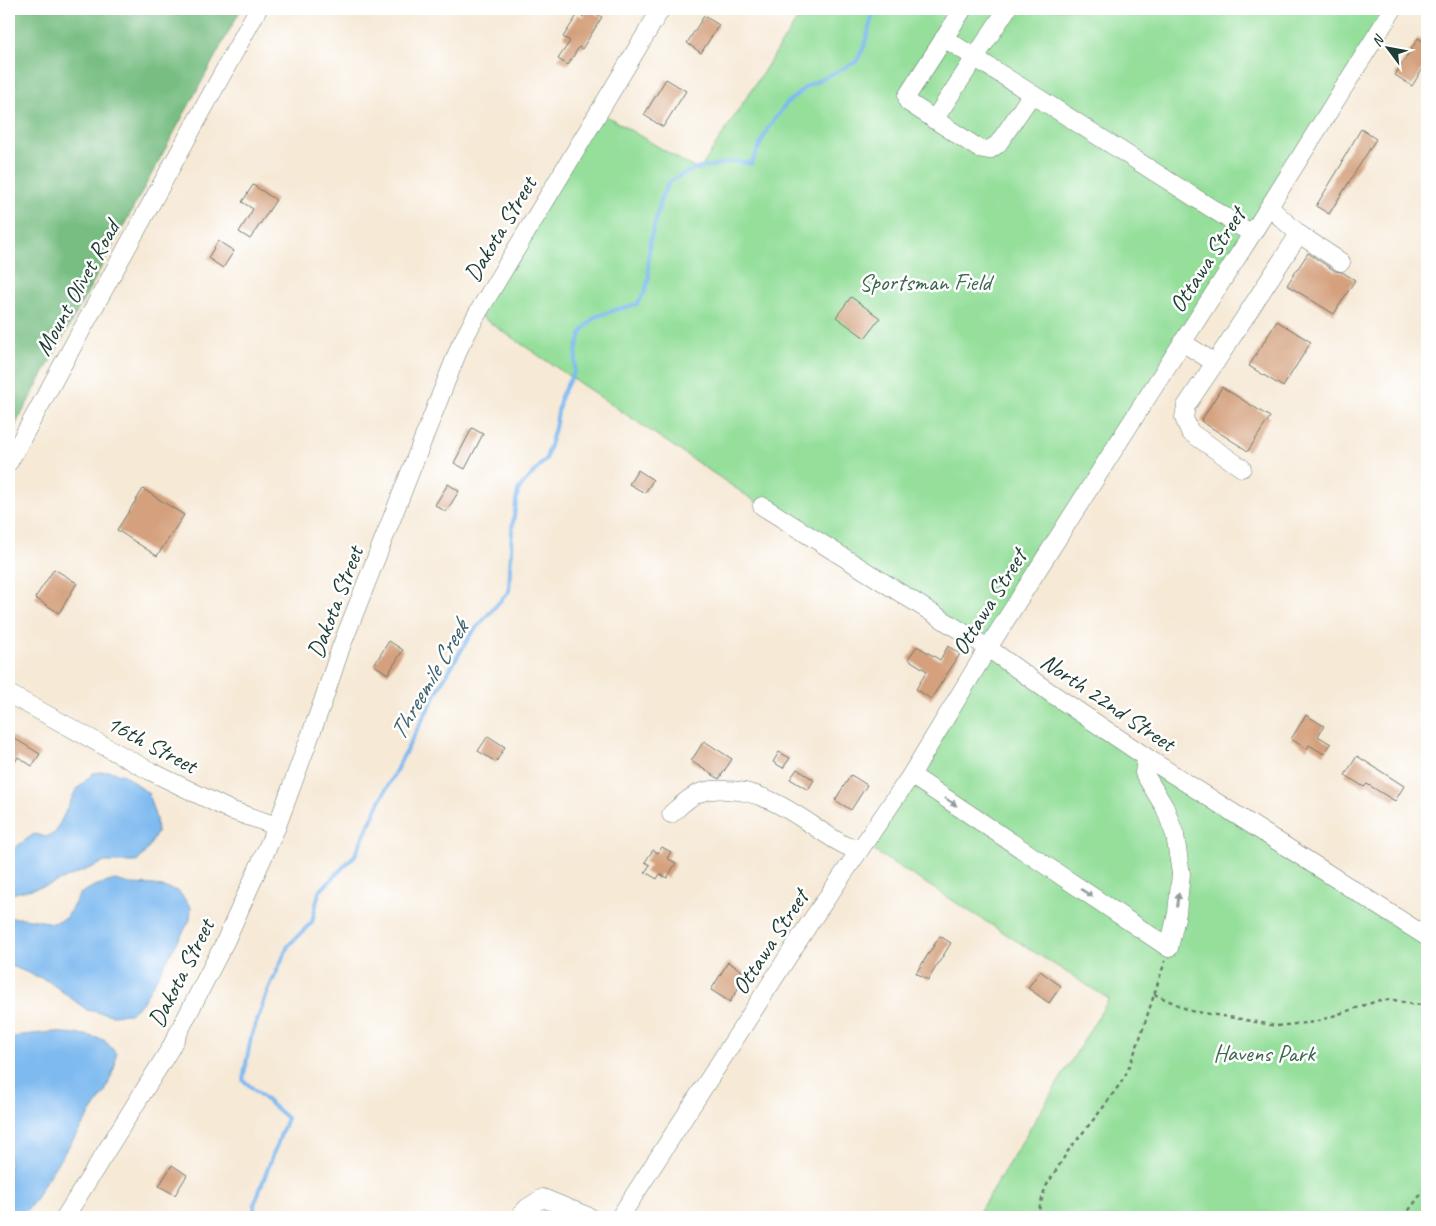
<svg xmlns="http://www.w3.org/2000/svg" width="1436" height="1226" viewBox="0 0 1436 1226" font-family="Caveat,sans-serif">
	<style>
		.green { fill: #95df9b; stroke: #5a8e68 }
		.forest { fill: #78be83; stroke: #4c7e5c }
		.water { fill: #7ebaf0; stroke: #4e7c92 }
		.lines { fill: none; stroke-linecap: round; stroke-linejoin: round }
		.stream { stroke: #7ebaf0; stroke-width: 4 }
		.building { fill: #d4a07d }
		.minor-casing { stroke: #6a796d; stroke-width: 19 }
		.path { stroke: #6a796d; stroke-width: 2.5; stroke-dasharray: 4 4; stroke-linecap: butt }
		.minor { stroke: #fff; stroke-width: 18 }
		.oneway { fill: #8f9e9a }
		.labels { text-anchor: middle; stroke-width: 5; stroke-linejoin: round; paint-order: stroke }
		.street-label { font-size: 24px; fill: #1f3d34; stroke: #fff }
		.park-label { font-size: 24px; fill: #3c664e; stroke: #fff }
		.water-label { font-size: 25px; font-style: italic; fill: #3c626c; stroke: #fff }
	</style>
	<rect width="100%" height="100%" fill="#fff"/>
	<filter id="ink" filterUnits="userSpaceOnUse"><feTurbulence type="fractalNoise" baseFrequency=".02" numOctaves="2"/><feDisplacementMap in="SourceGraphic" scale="10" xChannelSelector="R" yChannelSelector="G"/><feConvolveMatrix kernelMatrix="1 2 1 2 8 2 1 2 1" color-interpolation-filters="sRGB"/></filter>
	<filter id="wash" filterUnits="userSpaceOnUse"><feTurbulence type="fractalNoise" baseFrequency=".0096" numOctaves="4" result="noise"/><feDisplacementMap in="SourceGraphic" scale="20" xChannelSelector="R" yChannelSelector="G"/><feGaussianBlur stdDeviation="1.12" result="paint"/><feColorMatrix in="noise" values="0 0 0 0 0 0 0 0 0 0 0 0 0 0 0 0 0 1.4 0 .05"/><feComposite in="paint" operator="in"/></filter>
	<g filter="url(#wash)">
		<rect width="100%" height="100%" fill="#f6e9d6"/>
		<!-- green -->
		<path class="green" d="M804,9H1177L1187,15L1203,9H1393L988,648L1427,937V1217H976L1109,999L863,844L988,648L762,506L477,314L598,111L699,171Z"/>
		<!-- forest -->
		<path class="forest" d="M9,9H241L9,437Z"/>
		<!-- water -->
		<g class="water">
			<path d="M110,771L124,775L148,793L156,819L157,833L147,850L137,862H105L49,885L11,894L9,893V852L34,834L46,837L55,833L76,790L93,773Z"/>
			<path d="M115,880L130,884L154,885L178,891L191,907L190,920L142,1003L130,1014L112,1015L87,1010L48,981L9,965V918H24L53,923L66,918L80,894L94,886Z"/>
			<path d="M53,1032L86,1035L104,1040L116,1053L115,1066L105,1092L46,1180L34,1202L25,1212L16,1217H9V1039L22,1035Z"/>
		</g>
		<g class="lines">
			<!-- stream -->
			<path class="stream" d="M255,1217L254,1205L287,1118L243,1080L251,1037L268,991L288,946L312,922L319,892L355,855L380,801L442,682L471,634L509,591L512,529L518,490L546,459L555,428L561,396L574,372L577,347L582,331L595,317L615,310L637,304L645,292L649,276L648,263L650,241L662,196L669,182L681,175L695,169L735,161L751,164L768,128L787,103L807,86L856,62L864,47L874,9"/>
		</g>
		<g id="blocks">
			<!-- building -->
			<g class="building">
				<path d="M588,9L602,17L582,49L579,47L568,65L558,59L570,41L563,37L578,14L583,17Z"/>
				<path d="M704,16L719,25L701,53L687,43Z"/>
				<path d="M1418,38L1427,44V62L1412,86L1395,75Z"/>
				<path d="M666,79L686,91L663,127L644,115Z"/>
				<path d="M1361,129L1376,139L1329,214L1316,206L1343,162L1342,161Z"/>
				<path d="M253,185L276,200L250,239L239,232L253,209L242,202Z"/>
				<path d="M218,241L234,251L223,268L208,258Z"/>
				<path d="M1308,253L1335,271L1342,272L1355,280L1334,314L1287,285Z"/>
				<path d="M851,297L880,318L865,338L836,317Z"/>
				<path d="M1277,321L1311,342L1283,387L1249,366Z"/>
				<path d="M1222,387L1270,417L1248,451L1201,421Z"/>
				<path d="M472,428L483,434L465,469L454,463Z"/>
				<path d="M638,470L653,480L645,493L629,484Z"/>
				<path d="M448,484L459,491L446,512L435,505Z"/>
				<path d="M143,489L184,515L157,556L117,530Z"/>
				<path d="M54,569L77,583L59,613L35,598Z"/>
				<path d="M389,641L403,650L388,674L374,665Z"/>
				<path d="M917,646L940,660L948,646L960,654L931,699L916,689L927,671L908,659Z"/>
				<path d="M1306,715L1324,726L1318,736L1331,744L1324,754L1309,745L1307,749L1291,739Z"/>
				<path d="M9,735L40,754L32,766L18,757L9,772Z"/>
				<path d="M488,736L505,747L496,762L478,751Z"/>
				<path d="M704,741L732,759L719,779L691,761Z"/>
				<path d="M779,752L790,758L783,768L773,762Z"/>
				<path d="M1357,756L1404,786L1395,801L1367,784L1364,787L1345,775Z"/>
				<path d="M797,769L814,780L808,790L790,779Z"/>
				<path d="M851,775L867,785L851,810L835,800Z"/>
				<path d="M662,847L671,852L667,858L676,863L667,878L660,874L657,879L645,872L650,865L645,862L653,850L658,853Z"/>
				<path d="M940,936L951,943L928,980L916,973Z"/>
				<path d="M728,962L747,974L730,1002L711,990Z"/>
				<path d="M1040,971L1061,986L1049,1003L1028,988Z"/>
				<path d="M172,1165L187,1175L175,1195L159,1186Z"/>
			</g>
		</g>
	</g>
	<g filter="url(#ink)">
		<use href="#blocks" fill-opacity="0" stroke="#6a796d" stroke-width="1"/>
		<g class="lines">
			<defs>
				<g id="minor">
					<path d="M963,9L907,96L908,102L978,148L989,150L998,144L1032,94"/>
					<path d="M944,38L1252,234"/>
					<path d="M934,120L1007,9"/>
					<path d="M1299,234L1341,262"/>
					<path d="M1182,342L1215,363L1299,234L1269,207"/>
					<path d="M1215,363L1186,406L1184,418L1190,432L1242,468"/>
					<path d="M9,462L258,9"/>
					<path d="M762,506L988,648L1048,691L1149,759L1427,937"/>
					<path d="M9,694L150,771L230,810L277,826"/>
					<path d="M911,775L1169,948L1177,913L1181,874L1175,835L1165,808L1144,773L1145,765L1149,759"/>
					<path d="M671,814C680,806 689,797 699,793C708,790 718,789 726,790C769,790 802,820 837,841L846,846L860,849"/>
					<path d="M65,1217L170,1049L225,942L277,826L323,701L341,647L460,346L477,314L661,9"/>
					<path d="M519,1217L527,1208L543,1198L590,1217"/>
					<path d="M620,1217L809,924L911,775L988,648L1125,432L1252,234L1393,9"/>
				</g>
			</defs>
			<!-- minor casing -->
			<use href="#minor" class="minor-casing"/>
			<!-- path -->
			<g class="path">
				<path d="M1154,994L1191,1011L1241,1019L1276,1026L1315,1022L1380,1000H1394L1415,1005L1427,1004"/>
				<path d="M1037,1217L1045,1188L1068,1151L1102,1109L1125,1077L1139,1041L1165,961"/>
				<path d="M1404,1217L1427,1186"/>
			</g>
			<!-- minor -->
			<use href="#minor" class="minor"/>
		</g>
		<!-- one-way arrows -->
		<defs><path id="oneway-solid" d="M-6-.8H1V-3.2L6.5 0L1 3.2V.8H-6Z" transform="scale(1.25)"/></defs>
		<g class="oneway">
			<use href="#oneway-solid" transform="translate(951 802) rotate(34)"/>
			<use href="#oneway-solid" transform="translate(1087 893) rotate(34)"/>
			<use href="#oneway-solid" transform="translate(1178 900) rotate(-83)"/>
		</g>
	</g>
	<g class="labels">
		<!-- street labels -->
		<g class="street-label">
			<text transform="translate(500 229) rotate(-59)" y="8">Dakota Street</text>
			<text transform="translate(1207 260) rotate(-57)" y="8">Ottawa Street</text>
			<text transform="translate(77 288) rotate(-61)" y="8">Mount Olivet Road</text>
			<text transform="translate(335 602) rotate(-69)" y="8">Dakota Street</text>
			<text transform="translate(989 602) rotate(-58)" y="8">Ottawa Street</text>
			<text transform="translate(1108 702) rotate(34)" y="8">North 22nd Street</text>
			<text transform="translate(152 744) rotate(28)" y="8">16th Street</text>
			<text transform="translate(770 942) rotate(-57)" y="8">Ottawa Street</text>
			<text transform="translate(181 973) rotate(-63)" y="8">Dakota Street</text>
		</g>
		<!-- park labels -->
		<g class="park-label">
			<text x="925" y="290">Sportsman Field</text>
			<text x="1264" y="1061">Havens Park</text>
		</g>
		<!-- water labels -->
		<g class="water-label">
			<text transform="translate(428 680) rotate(-60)" y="9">Threemile Creek</text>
		</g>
	</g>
	<!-- margin -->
	<rect width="1436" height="1226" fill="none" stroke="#fff" stroke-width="30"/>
	<!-- north arrow -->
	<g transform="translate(1388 48) rotate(302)" stroke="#ffffff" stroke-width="4" paint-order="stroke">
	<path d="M0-4L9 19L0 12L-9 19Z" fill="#1f3d34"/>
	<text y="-8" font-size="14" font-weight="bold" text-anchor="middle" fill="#1f3d34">N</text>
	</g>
</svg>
